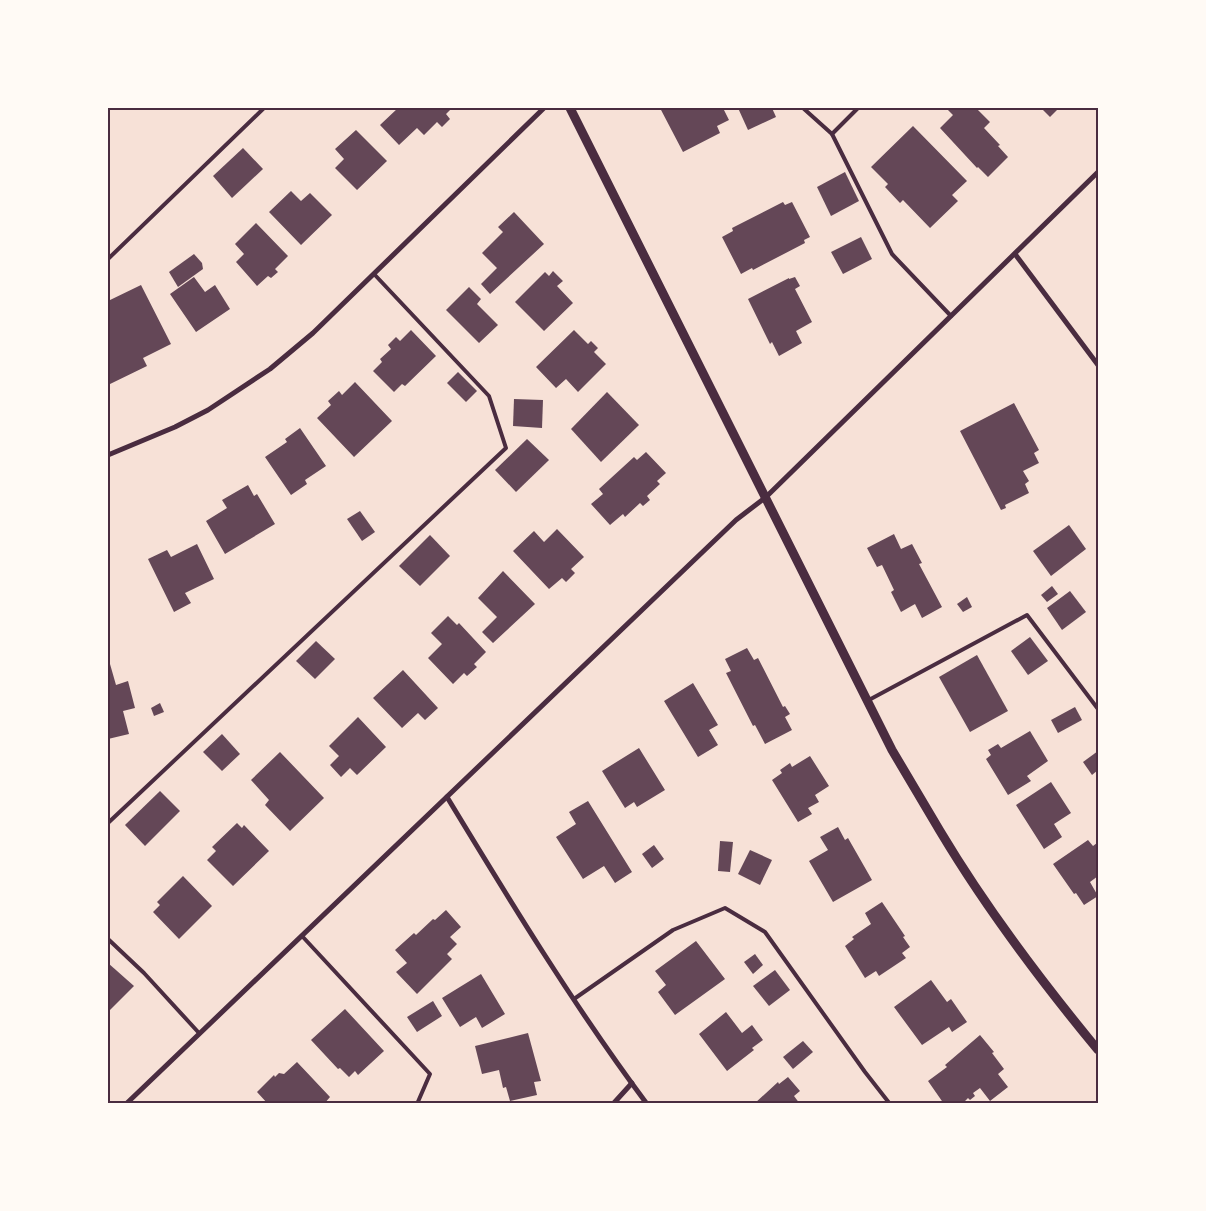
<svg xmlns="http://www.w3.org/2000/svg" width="1206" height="1211" viewBox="0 0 1206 1211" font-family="'Work Sans',sans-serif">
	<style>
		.building { fill: #644757 }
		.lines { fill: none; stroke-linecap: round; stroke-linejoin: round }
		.service { stroke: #4a2c40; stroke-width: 4 }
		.minor { stroke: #4a2c40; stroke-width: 5 }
		.tertiary { stroke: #4a2c40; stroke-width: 9 }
		.neatline { fill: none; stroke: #4a2c40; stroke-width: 2 }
	</style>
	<rect width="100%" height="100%" fill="#f7e1d7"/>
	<!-- building -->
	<g class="building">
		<path d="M398,108H452L446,114L450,119L442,127L437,122L424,135L417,128L399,145L380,125Z"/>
		<path d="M660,108H723L729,120L717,126L720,133L683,152Z"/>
		<path d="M738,108H772L776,117L748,130Z"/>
		<path d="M946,108H976L990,122L984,128L1000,145L998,146L1008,157L988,177L978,167L977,168L940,128L953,115Z"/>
		<path d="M1041,108H1059L1050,117Z"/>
		<path d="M913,126L967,181L952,195L958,201L930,228L903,200L900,203L885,187L888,184L871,167Z"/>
		<path d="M356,130L387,161L357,190L335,168L344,159L335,149Z"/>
		<path d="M243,148L263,169L232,198L213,176Z"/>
		<path d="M845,172L859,201L831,216L817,187Z"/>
		<path d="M291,191L301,201L310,193L332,215L301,245L269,212Z"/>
		<path d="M783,202L785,205L792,202L810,237L804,240L805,243L753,270L752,268L741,274L722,237L733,231L732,228Z"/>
		<path d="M514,212L544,244L490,294L481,284L497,268L482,253L503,232L498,227Z"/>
		<path d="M256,223L288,256L275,269L278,272L271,278L268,276L257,286L236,262L244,254L235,244Z"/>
		<path d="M861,237L872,259L843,274L831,252Z"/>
		<path d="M194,254L202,263L203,269L178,287L169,272Z"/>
		<path d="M553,271L563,281L557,286L573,303L544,331L515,302L545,272L549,276Z"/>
		<path d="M194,277L205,292L215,285L230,309L196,332L170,294Z"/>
		<path d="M795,277L800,286L795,289L812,322L796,331L802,343L779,356L772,342L770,344L748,299L789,278V279Z"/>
		<path d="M141,285L171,344L143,358L147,366L108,385V301Z"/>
		<path d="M469,287L481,299L477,304L498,325L479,343L446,310Z"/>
		<path d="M411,330L436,356L405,386L402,384L394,392L373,371L382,362L380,359L391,349L388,345L396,337L400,341Z"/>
		<path d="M574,330L588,344L591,341L598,348L594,352L606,364L578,392L566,379L556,388L536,367Z"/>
		<path d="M458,372L477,391L466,402L447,383Z"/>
		<path d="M355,382L392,421L354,457L317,418L331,405L328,401L339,391L342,395Z"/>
		<path d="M607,392L639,425L601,462L571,429Z"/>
		<path d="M514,399L543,400L542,428L513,426Z"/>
		<path d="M1014,403L1039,450L1034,453L1039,463L1023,471L1029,481L1025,484L1029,493L1005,505L1006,508L1001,510L960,431Z"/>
		<path d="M300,428L326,466L305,480L307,484L291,495L265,457L287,442L285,439Z"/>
		<path d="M527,439L549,460L516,492L495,470Z"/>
		<path d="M646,452L666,473L657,481L660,484L647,496L650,500L643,506L640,503L625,517L623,514L610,525L591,504L603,494L599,489L634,457L637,460Z"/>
		<path d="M248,485L254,496L257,494L275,524L225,554L206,521L227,508L222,500Z"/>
		<path d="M360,511L375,532L362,541L347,519Z"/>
		<path d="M1069,525L1086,549L1051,576L1033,551Z"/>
		<path d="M557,529L584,557L571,569L575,573L566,582L562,578L549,589L513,551L534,531L544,542Z"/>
		<path d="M894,534L901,549L912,544L922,563L919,564L942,607L922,618L915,604L901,612L891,592L894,590L882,565L877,567L867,548Z"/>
		<path d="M430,535L450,556L420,586L399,566Z"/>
		<path d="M197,544L214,579L185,593L191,603L174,612L148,559L167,550L171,557Z"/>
		<path d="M503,571L535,604L493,643L482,632L497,617L478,598Z"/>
		<path d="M1052,586L1058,594L1047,602L1041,595Z"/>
		<path d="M1070,591L1086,612L1062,630L1047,608Z"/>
		<path d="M967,597L972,607L963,612L957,604Z"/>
		<path d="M448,616L457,625L459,623L486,652L474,664L477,667L467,676L464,673L453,684L428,658L442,644L431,633Z"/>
		<path d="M1030,637L1048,661L1028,675L1011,651Z"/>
		<path d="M316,641L335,659L315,679L296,661Z"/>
		<path d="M747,648L754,660L758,658L783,707L785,706L790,714L785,717L792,730L765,744L755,725L753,726L726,673L731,671L725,659Z"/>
		<path d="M977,655L1008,711L970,732L939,677Z"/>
		<path d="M108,657L116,685L128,681L135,708L123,711L129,734L108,739Z"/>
		<path d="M403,670L438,708L425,720L418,713L402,728L373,698Z"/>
		<path d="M693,683L718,725L709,730L718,745L698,757L664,701Z"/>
		<path d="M160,703L164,712L154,716L151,708Z"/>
		<path d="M1075,707L1082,720L1058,733L1051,720Z"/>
		<path d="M358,717L386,747L357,775L350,768L341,777L330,765L339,756L329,746Z"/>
		<path d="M1030,731L1048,761L1027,776L1031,781L1008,795L986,759L991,755L988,750L998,744L1001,748Z"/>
		<path d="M222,734L240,754L222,771L203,752Z"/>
		<path d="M639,748L665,790L637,807L634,802L625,808L602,771Z"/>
		<path d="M1098,751V770L1092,775L1083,762Z"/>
		<path d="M280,752L324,798L290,831L265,805L269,800L251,780Z"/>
		<path d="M810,756L829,786L815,795L819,802L808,808L812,814L798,822L772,780L782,773L780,770L790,763L792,767Z"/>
		<path d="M1051,782L1071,813L1054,824L1062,837L1044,849L1016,805Z"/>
		<path d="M160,791L180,811L145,846L125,825Z"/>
		<path d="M588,801L632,872L615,883L604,866L583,879L556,837L576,824L569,812Z"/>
		<path d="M237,823L242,828L244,825L269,851L233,886L207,860L216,851L212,847Z"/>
		<path d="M838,827L845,840L848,838L872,880L833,902L809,861L828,850L820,837Z"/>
		<path d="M1088,840L1093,846L1097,843L1098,845V849L1096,851L1098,854V876L1090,882L1098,896L1084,905L1076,893L1074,894L1053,864Z"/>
		<path d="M720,841L733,842L730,872L718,871Z"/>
		<path d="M654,845L664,859L652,868L642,854Z"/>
		<path d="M750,850L772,860L760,885L738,874Z"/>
		<path d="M183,876L212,906L179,939L153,912L160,905L157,902Z"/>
		<path d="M882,902L905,936L903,937L910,947L902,953L906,958L879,976L876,971L865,978L845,946L854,939L852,937L871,924L865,913Z"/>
		<path d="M446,910L461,927L450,937L457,944L447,954L452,959L417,994L396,972L407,963L395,950L414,933L416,935L433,919L435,920Z"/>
		<path d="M696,941L725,979L675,1015L658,992L666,985L655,971Z"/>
		<path d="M755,954L763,965L753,974L744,962Z"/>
		<path d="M108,963L134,986L108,1012Z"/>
		<path d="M775,970L790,990L769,1006L753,986Z"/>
		<path d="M481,974L505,1014L482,1028L476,1017L460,1027L442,998Z"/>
		<path d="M931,980L947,1002L951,999L967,1022L952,1032L949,1027L922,1045L894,1007Z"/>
		<path d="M433,1001L442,1016L417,1032L407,1017Z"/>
		<path d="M345,1009L384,1051L358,1075L355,1071L349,1077L340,1068L338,1069L311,1040Z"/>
		<path d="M726,1012L742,1033L752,1025L763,1040L752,1048L754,1050L727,1071L699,1034Z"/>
		<path d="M528,1033L541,1081L534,1082L537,1095L510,1101L506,1087L503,1088L499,1070L482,1074L475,1046Z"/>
		<path d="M980,1035L994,1052L992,1053L1004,1069L998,1074L1008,1087L990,1101L980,1088L973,1093L975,1096L970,1100L968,1098L965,1101L967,1104H944L928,1081L947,1067L945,1065Z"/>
		<path d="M803,1041L813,1052L793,1069L783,1057Z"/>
		<path d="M297,1062L330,1097L324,1104H309L306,1101L304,1104H268L257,1092L274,1075L275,1077L279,1073L284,1074Z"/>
		<path d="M788,1077L800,1091L794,1096L800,1104H754L778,1082L779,1084Z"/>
	</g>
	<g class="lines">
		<!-- service -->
		<g class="service">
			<path d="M803,108L832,134L892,254L951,316"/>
			<path d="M832,134L858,108"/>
			<path d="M108,259L264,108"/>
			<path d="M867,701L1027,615L1098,709"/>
			<path d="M108,823L506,448L489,396L374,274"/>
			<path d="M302,936L430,1074L417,1104"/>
			<path d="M108,939L144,973L199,1033"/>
			<path d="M574,999L673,930L725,908L765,932L865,1072L890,1104"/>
		</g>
		<!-- minor -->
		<g class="minor">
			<path d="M1015,254L1098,365"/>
			<path d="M108,455L175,427L208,410L270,369L313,333L544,108"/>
			<path d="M447,797C510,901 574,1006 647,1104"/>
			<path d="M126,1104L736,520L766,497L1098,172"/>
			<path d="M613,1104L632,1083"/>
		</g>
		<!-- tertiary -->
		<path class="tertiary" d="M570,108L892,750C908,777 924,804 940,831C986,908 1041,981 1098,1050"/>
	</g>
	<!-- border -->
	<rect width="1206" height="1211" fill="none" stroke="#fffaf5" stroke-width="218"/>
	<rect x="109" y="109" width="988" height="993" class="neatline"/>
</svg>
